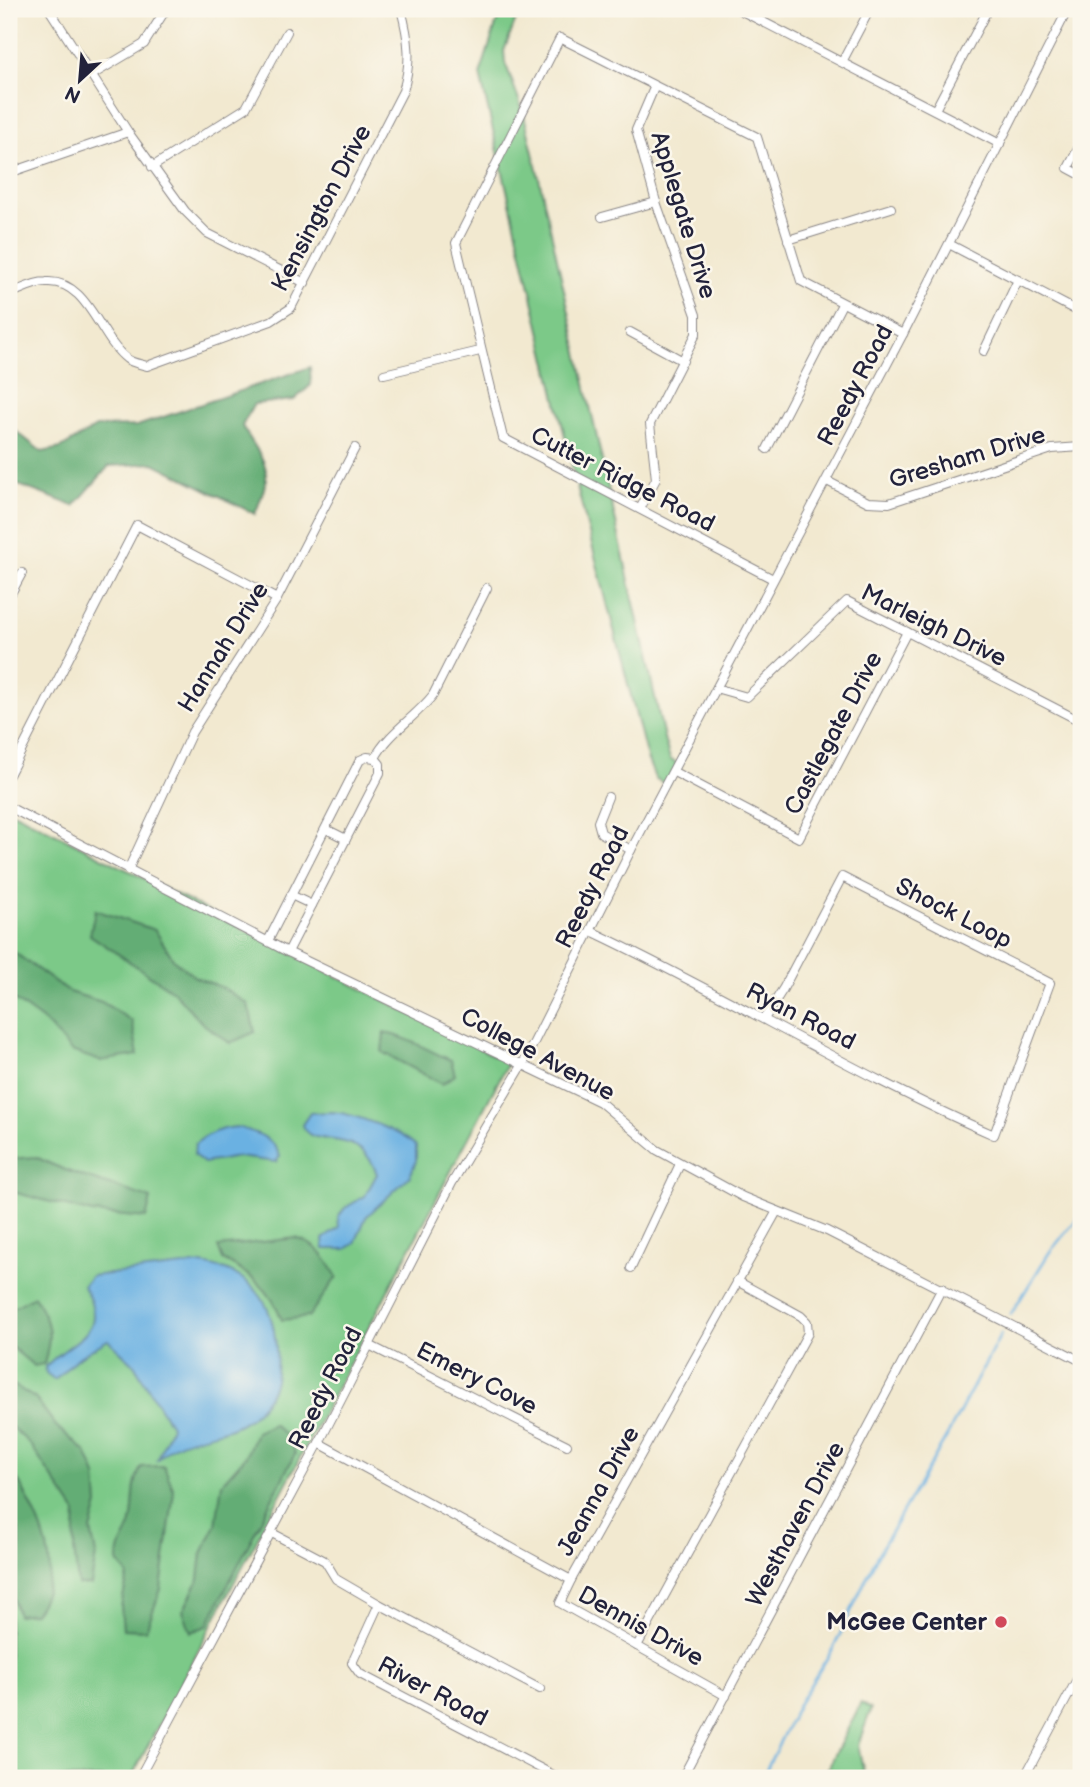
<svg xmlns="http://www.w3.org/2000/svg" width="1090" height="1787" viewBox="0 0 1090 1787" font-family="'Balsamiq Sans',sans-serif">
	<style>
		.green { fill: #7bc988; stroke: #4e7662; stroke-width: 2 }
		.forest { fill: #64ad74; stroke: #436858; stroke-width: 2 }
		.water { fill: #6bb1e2; stroke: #466a8e; stroke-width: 2 }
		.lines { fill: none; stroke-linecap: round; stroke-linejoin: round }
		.stream { stroke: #6bb1e2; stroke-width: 2.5 }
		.minor-casing { stroke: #8a8686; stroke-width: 10 }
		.minor { stroke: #fff; stroke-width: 8 }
		.poi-dot { fill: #d1495b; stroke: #fbf7ec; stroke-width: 2.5 }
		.labels { text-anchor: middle; stroke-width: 5; stroke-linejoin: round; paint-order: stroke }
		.street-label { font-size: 24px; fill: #22223b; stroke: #fbf7ec }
		.poi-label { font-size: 24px; font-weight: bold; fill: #22223b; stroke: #fbf7ec; text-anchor: end }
	</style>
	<rect width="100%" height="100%" fill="#fbf7ec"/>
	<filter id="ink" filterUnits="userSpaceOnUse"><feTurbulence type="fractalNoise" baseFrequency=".0143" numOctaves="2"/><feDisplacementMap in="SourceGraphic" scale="14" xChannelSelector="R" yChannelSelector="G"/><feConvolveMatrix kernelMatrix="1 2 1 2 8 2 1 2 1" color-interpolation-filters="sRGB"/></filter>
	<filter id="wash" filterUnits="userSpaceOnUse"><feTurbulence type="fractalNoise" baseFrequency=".00686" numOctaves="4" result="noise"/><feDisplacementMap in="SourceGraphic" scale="28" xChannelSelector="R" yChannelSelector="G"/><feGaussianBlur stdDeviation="1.57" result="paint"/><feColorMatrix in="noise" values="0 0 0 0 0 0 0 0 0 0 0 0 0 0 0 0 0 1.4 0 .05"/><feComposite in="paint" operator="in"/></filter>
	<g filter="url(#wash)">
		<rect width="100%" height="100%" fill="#f2e9d0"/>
		<!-- green -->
		<g class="green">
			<path d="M501,9H520L504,51L505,62L523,111L537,169L665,742L670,759L678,764L667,785L655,778L647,758L574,475L480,75Z"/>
			<path d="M9,810L508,1063L131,1778H9Z"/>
			<path d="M861,1703L871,1709L858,1745L865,1778H833L825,1774Z"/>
		</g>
		<!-- forest -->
		<g class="forest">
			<path d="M310,367L311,385L294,400L254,404L242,426C268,468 274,466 255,514L154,463L109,466L74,506L19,485L9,488V433L12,428L42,452L61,448L96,427L137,426Z"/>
			<path d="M95,910L155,930L174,960L195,977L223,988L248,1004L255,1032L230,1043L202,1023L173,991L90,935Z"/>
			<path d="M11,950L69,992L102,1002L132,1021L138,1055L100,1061L71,1051L46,1023L9,996Z"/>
			<path d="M384,1033C407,1036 428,1051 451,1060L455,1075L442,1084L382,1052Z"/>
			<path d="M36,1157C73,1176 112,1184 151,1199L146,1218L92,1213L9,1191V1159Z"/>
			<path d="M296,1238C318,1245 326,1257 337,1277L308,1317L282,1320C271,1289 252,1275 223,1260L218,1247Z"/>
			<path d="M34,1296C50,1322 53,1334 44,1364L34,1366L9,1345V1310Z"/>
			<path d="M9,1382L36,1399L57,1427L86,1452L96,1475L98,1505L91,1530L96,1555L91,1585H78L74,1549L76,1513L29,1443L9,1425Z"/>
			<path d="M273,1424L292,1441L295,1454L207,1626L191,1632L183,1611L199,1579L202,1553L216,1525L222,1483L246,1456L256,1432Z"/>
			<path d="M9,1463C32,1508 72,1566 34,1613L18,1615C2,1575 25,1565 18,1529L9,1523Z"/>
			<path d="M164,1466L174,1491L161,1589L146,1630L123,1629L121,1606L128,1575L118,1562C118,1543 124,1542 130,1526C136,1507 130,1490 141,1467Z"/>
		</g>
		<!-- water -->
		<g class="water">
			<path d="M333,1112C354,1114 401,1131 416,1146V1161L410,1176L366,1217L355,1243L346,1249H324L323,1239L339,1228L338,1217L345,1208L365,1196L377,1174C359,1122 311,1152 302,1125L310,1113Z"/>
			<path d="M236,1127C255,1132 272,1136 280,1156L276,1162L238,1157L204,1163L194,1155L195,1144C208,1133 219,1129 236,1127Z"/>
			<path d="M202,1264C251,1272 273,1299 276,1348C278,1375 276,1392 256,1412C227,1442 182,1428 157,1461L171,1426L133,1363L108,1340L76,1359L55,1380L46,1373L45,1367C73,1337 112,1334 83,1286L91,1276Z"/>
		</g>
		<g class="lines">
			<!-- stream -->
			<g class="stream">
				<path d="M1011,1314L1049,1253L1081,1214"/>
				<path d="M762,1778L799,1703L834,1647L877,1556L947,1436L1001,1334"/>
			</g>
		</g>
	</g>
	<g filter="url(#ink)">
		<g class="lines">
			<defs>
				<g id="minor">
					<path d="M49,9L128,132L185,211L207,233L305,283"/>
					<path d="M738,9L1000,144"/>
					<path d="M842,62L870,9"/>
					<path d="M92,75L144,44L166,9"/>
					<path d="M935,110L988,9"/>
					<path d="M1081,143L1068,168L1081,175"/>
					<path d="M152,167L246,108L287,32"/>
					<path d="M9,173L128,132"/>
					<path d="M602,217L656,202"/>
					<path d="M788,240L891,208"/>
					<path d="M949,244L1081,313"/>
					<path d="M9,294C20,290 34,282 46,282C88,279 99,338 127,359C132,363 141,364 147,366L271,321L291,308L403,91C412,61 409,39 401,9"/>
					<path d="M630,332L683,361"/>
					<path d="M984,351L1018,280"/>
					<path d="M384,374L480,351"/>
					<path d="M767,449L842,304"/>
					<path d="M827,481L868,502L889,503L1052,449L1081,447"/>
					<path d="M640,509L656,479L650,424L696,334V315L656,202L636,130L654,88"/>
					<path d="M773,579L503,438L456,243L560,38L757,137L801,281L903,334"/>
					<path d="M9,597L22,573"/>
					<path d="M719,689L747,697L847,601L1078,720"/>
					<path d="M375,758C389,732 415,718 433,695L487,588"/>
					<path d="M674,772L799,838L907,632"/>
					<path d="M9,775L137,525L277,599"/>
					<path d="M608,797L598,822L601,833L631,850"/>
					<path d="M9,807L288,952L600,1102L657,1150L743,1197L827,1231L1081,1361"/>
					<path d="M326,829L346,839"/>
					<path d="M128,870L192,732L277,599L355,448"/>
					<path d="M291,895L312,905"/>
					<path d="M591,931C727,995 856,1075 994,1135L1050,983L842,877L783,989L764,1019"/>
					<path d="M268,941L360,760L367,757L375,758"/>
					<path d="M288,952L380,773V764L375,758"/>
					<path d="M631,1268L680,1164"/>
					<path d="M369,1345L567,1445"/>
					<path d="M319,1443L571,1580L777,1211"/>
					<path d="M272,1533L325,1561L336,1579L379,1604L540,1689"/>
					<path d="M571,1580L560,1603L726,1696"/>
					<path d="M379,1604L352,1663L360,1674L559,1778"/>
					<path d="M637,1646L808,1333L807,1322L801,1316L737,1281"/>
					<path d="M139,1778L319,1443L452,1183L523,1064L631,850L903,334L1068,9"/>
					<path d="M682,1778L942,1288"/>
					<path d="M1024,1778L1081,1672"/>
				</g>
			</defs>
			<!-- minor casing -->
			<use href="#minor" class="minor-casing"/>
			<!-- minor -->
			<use href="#minor" class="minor"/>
		</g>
	</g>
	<!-- markers -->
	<circle class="poi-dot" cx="1001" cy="1622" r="7"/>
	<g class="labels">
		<!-- street labels -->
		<g class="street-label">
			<text transform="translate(321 208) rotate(-62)" y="8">Kensington Drive</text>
			<text transform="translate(684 215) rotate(73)" y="8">Applegate Drive</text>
			<text transform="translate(855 385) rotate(-62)" y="8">Reedy Road</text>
			<text transform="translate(967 457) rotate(-17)" y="8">Gresham Drive</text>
			<text transform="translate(623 479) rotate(27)" y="8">Cutter Ridge Road</text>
			<text transform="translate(934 625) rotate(26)" y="8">Marleigh Drive</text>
			<text transform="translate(223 647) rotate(-58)" y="8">Hannah Drive</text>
			<text transform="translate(833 733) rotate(-62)" y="8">Castlegate Drive</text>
			<text transform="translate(592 887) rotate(-63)" y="8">Reedy Road</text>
			<text transform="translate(954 913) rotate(27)" y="8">Shock Loop</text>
			<text transform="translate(801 1016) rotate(27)" y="8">Ryan Road</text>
			<text transform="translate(538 1054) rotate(28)" y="8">College Avenue</text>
			<text transform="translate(477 1378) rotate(27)" y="8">Emery Cove</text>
			<text transform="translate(325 1388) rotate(-63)" y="8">Reedy Road</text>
			<text transform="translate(598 1491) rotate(-61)" y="8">Jeanna Drive</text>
			<text transform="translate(795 1524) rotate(-62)" y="8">Westhaven Drive</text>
			<text transform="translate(641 1626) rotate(29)" y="8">Dennis Drive</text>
			<text transform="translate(433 1691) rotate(28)" y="8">River Road</text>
		</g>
		<!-- poi labels -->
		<g class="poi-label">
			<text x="987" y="1630">McGee Center</text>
		</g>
	</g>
	<!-- margin -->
	<rect width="1090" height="1787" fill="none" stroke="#fbf7ec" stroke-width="35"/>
	<!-- north arrow -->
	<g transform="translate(80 80) rotate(206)" stroke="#fbf7ec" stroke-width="5" paint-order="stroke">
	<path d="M0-5L12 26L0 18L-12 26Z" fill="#22223b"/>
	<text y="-10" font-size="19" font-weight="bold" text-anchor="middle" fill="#22223b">N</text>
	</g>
</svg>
